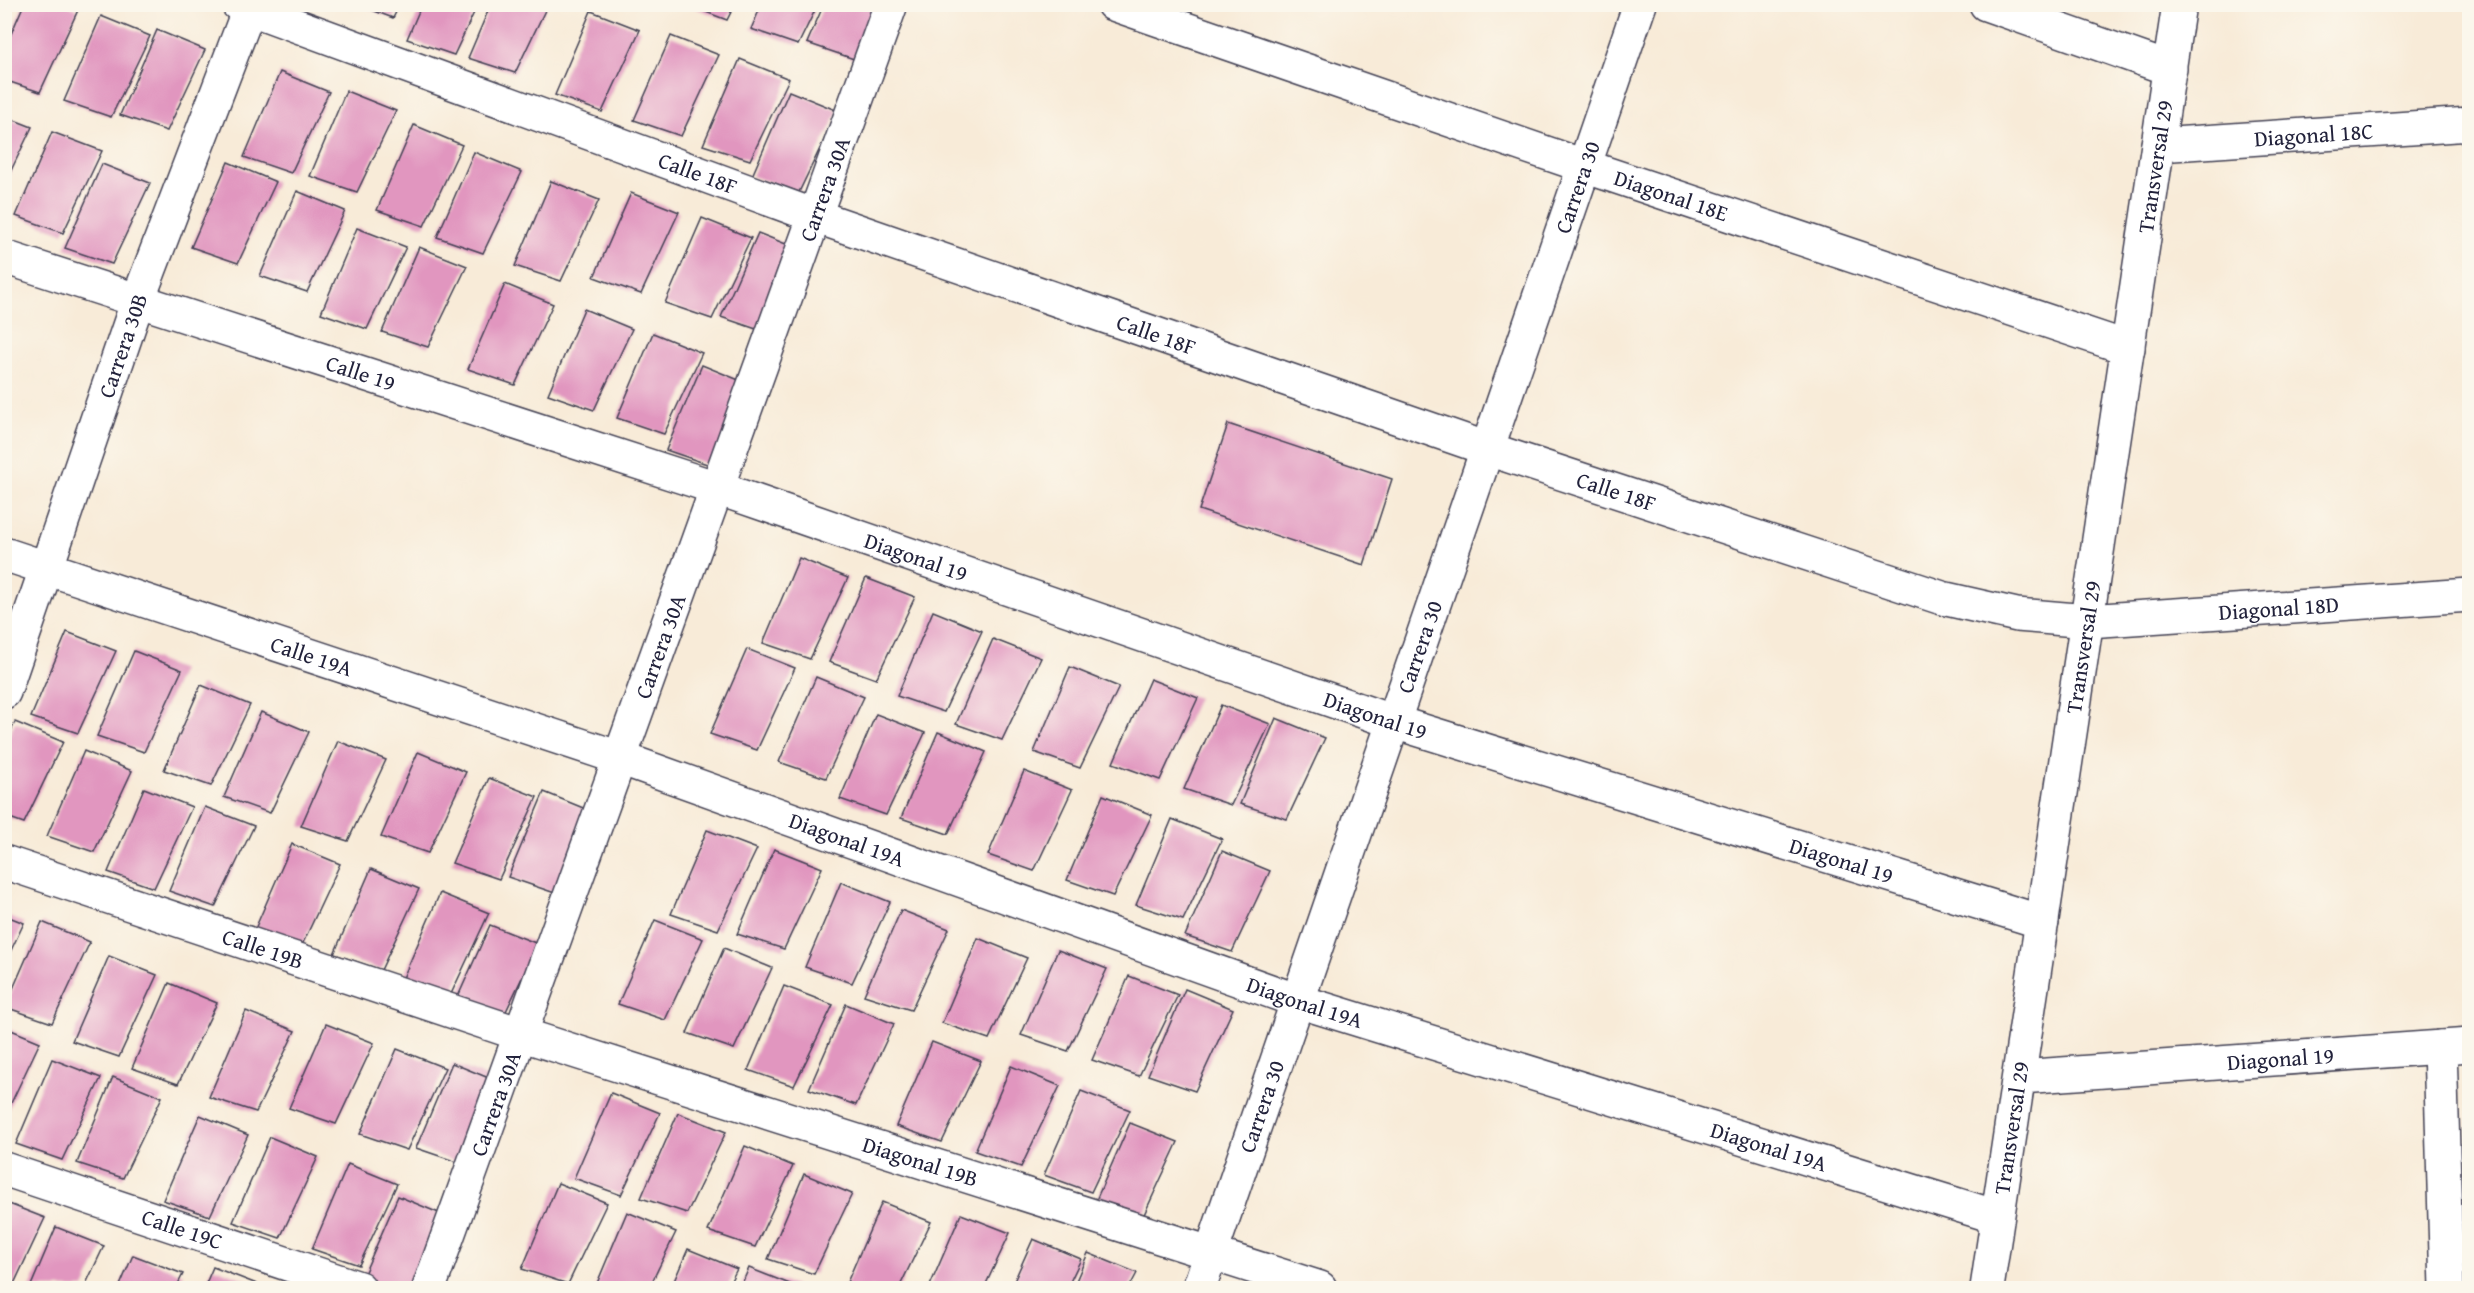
<svg xmlns="http://www.w3.org/2000/svg" width="2474" height="1293" viewBox="0 0 2474 1293" font-family="'Gentium Book Plus',serif">
	<style>
		.building { fill: #e196bf }
		.lines { fill: none; stroke-linecap: round; stroke-linejoin: round }
		.minor-casing { stroke: #424053; stroke-width: 36 }
		.minor { stroke: #fff; stroke-width: 33 }
		.labels { text-anchor: middle; stroke-width: 6; stroke-linejoin: round; paint-order: stroke }
		.street-label { font-size: 22px; fill: #22223b; stroke: #fbf7ec }
	</style>
	<rect width="100%" height="100%" fill="#fbf7ec"/>
	<filter id="ink" filterUnits="userSpaceOnUse"><feTurbulence type="fractalNoise" baseFrequency=".0167" numOctaves="2"/><feDisplacementMap in="SourceGraphic" scale="12" xChannelSelector="R" yChannelSelector="G"/><feConvolveMatrix kernelMatrix="1 2 1 2 8 2 1 2 1" color-interpolation-filters="sRGB"/></filter>
	<filter id="wash" filterUnits="userSpaceOnUse"><feTurbulence type="fractalNoise" baseFrequency=".008" numOctaves="4" result="noise"/><feDisplacementMap in="SourceGraphic" scale="24" xChannelSelector="R" yChannelSelector="G"/><feGaussianBlur stdDeviation="1.35" result="paint"/><feColorMatrix in="noise" values="0 0 0 0 0 0 0 0 0 0 0 0 0 0 0 0 0 1.4 0 .05"/><feComposite in="paint" operator="in"/></filter>
	<g filter="url(#wash)">
		<rect width="100%" height="100%" fill="#f8ebd8"/>
		<g id="blocks">
			<!-- building -->
			<g class="building">
				<path d="M24,4H65L78,10L40,92L4,80V50Z"/>
				<path d="M356,4H400L393,18Z"/>
				<path d="M422,4H478L454,55L407,39Z"/>
				<path d="M491,4H548L515,73L468,58Z"/>
				<path d="M685,4H735L727,20Z"/>
				<path d="M762,4H818L798,45L751,29Z"/>
				<path d="M824,4H880L854,59L807,43Z"/>
				<path d="M591,11L640,30L602,112L555,95Z"/>
				<path d="M101,16L150,36L111,117L64,101Z"/>
				<path d="M157,30L205,50L167,131L120,115Z"/>
				<path d="M671,36L719,55L681,136L634,120Z"/>
				<path d="M740,59L789,79L750,160L703,145Z"/>
				<path d="M280,72L329,92L291,173L244,157Z"/>
				<path d="M346,91L396,111L357,192L310,176Z"/>
				<path d="M789,91L838,111L799,192L752,176Z"/>
				<path d="M4,116L32,127L4,185Z"/>
				<path d="M414,125L462,145L424,226L377,210Z"/>
				<path d="M52,132L102,151L63,233L16,216Z"/>
				<path d="M474,152L522,172L483,253L437,237Z"/>
				<path d="M228,162L276,182L238,263L191,247Z"/>
				<path d="M102,164L150,183L112,264L65,248Z"/>
				<path d="M551,181L599,200L561,281L515,266Z"/>
				<path d="M297,191L345,211L307,292L260,276Z"/>
				<path d="M631,193L679,212L641,294L594,277Z"/>
				<path d="M702,218L751,238L712,319L665,303Z"/>
				<path d="M357,228L406,247L367,329L321,313Z"/>
				<path d="M758,233L806,252L768,333L721,317Z"/>
				<path d="M419,247L467,266L428,347L382,332Z"/>
				<path d="M505,284L553,304L515,385L468,369Z"/>
				<path d="M584,309L632,329L594,410L548,394Z"/>
				<path d="M653,333L702,353L664,434L617,418Z"/>
				<path d="M702,365L751,385L713,466L666,450Z"/>
				<path d="M1228,424L1392,479L1364,565L1199,510Z"/>
				<path d="M799,558L848,578L810,659L763,643Z"/>
				<path d="M866,578L915,597L876,679L829,662Z"/>
				<path d="M933,611L982,631L944,712L897,696Z"/>
				<path d="M67,632L116,651L78,733L31,717Z"/>
				<path d="M993,639L1041,658L1002,740L956,724Z"/>
				<path d="M747,649L795,668L757,750L710,734Z"/>
				<path d="M134,651L182,670L144,752L97,736Z"/>
				<path d="M1070,667L1119,687L1080,768L1034,752Z"/>
				<path d="M816,677L864,697L826,778L779,762Z"/>
				<path d="M1150,679L1198,698L1160,780L1113,763Z"/>
				<path d="M201,685L250,705L211,786L164,770Z"/>
				<path d="M1221,705L1270,724L1231,805L1184,789Z"/>
				<path d="M261,712L309,732L270,813L224,797Z"/>
				<path d="M876,714L925,733L886,815L840,799Z"/>
				<path d="M1276,718L1325,738L1287,819L1240,804Z"/>
				<path d="M15,722L63,742L24,823L4,816V746Z"/>
				<path d="M938,732L986,752L948,834L901,818Z"/>
				<path d="M338,741L386,760L348,841L301,826Z"/>
				<path d="M84,751L132,771L94,852L47,836Z"/>
				<path d="M418,752L466,772L428,853L381,837Z"/>
				<path d="M1024,771L1072,790L1034,871L988,855Z"/>
				<path d="M489,778L537,797L499,879L452,863Z"/>
				<path d="M144,788L192,807L154,888L108,872Z"/>
				<path d="M544,792L593,812L555,893L508,877Z"/>
				<path d="M1103,795L1152,815L1113,896L1067,880Z"/>
				<path d="M205,807L254,826L215,907L169,891Z"/>
				<path d="M1172,819L1222,839L1183,920L1136,905Z"/>
				<path d="M707,830L757,849L718,930L671,914Z"/>
				<path d="M292,844L340,864L302,945L255,929Z"/>
				<path d="M774,849L822,868L784,949L737,934Z"/>
				<path d="M1222,851L1270,871L1232,952L1185,936Z"/>
				<path d="M371,869L419,889L381,970L334,954Z"/>
				<path d="M841,882L890,902L852,983L805,967Z"/>
				<path d="M440,893L489,913L451,994L403,978Z"/>
				<path d="M901,910L949,929L911,1010L864,995Z"/>
				<path d="M4,915L24,923L4,965Z"/>
				<path d="M655,920L703,939L665,1020L618,1004Z"/>
				<path d="M42,922L90,942L52,1023L5,1007Z"/>
				<path d="M490,925L538,944L499,1026L452,1010Z"/>
				<path d="M978,938L1027,958L989,1039L942,1023Z"/>
				<path d="M724,948L772,968L734,1049L687,1033Z"/>
				<path d="M1058,950L1107,969L1068,1051L1021,1035Z"/>
				<path d="M109,956L157,975L119,1057L72,1041Z"/>
				<path d="M1129,976L1178,995L1139,1076L1092,1060Z"/>
				<path d="M169,983L217,1003L178,1084L132,1068Z"/>
				<path d="M784,986L833,1005L794,1086L748,1070Z"/>
				<path d="M1185,989L1233,1009L1195,1091L1148,1075Z"/>
				<path d="M846,1004L894,1024L856,1105L809,1089Z"/>
				<path d="M246,1011L295,1031L256,1112L209,1097Z"/>
				<path d="M326,1024L374,1043L336,1124L289,1108Z"/>
				<path d="M4,1027L40,1042L4,1118Z"/>
				<path d="M932,1042L981,1061L942,1142L896,1126Z"/>
				<path d="M397,1049L445,1068L407,1150L360,1134Z"/>
				<path d="M52,1059L101,1078L62,1160L16,1144Z"/>
				<path d="M452,1063L501,1083L463,1164L416,1148Z"/>
				<path d="M1011,1066L1060,1086L1021,1167L975,1151Z"/>
				<path d="M113,1077L162,1097L123,1178L77,1163Z"/>
				<path d="M1081,1091L1130,1110L1091,1192L1044,1175Z"/>
				<path d="M611,1093L660,1113L621,1195L574,1178Z"/>
				<path d="M678,1113L726,1132L687,1213L641,1198Z"/>
				<path d="M200,1115L248,1135L210,1216L163,1200Z"/>
				<path d="M1130,1123L1178,1142L1140,1223L1093,1207Z"/>
				<path d="M270,1137L318,1157L280,1238L233,1222Z"/>
				<path d="M745,1146L793,1166L755,1247L708,1231Z"/>
				<path d="M348,1164L397,1184L359,1265L312,1249Z"/>
				<path d="M804,1174L852,1194L814,1274L768,1259Z"/>
				<path d="M558,1183L607,1203L568,1284L522,1269Z"/>
				<path d="M398,1196L446,1216L411,1288H384L361,1281Z"/>
				<path d="M4,1202L45,1218L12,1288H4Z"/>
				<path d="M882,1202L931,1222L899,1288L845,1287Z"/>
				<path d="M627,1212L676,1232L649,1288H595Z"/>
				<path d="M961,1214L1010,1233L984,1288H929Z"/>
				<path d="M56,1227L104,1246L84,1288H30Z"/>
				<path d="M1033,1239L1081,1259L1067,1288H1011Z"/>
				<path d="M688,1249L737,1269L727,1288H671Z"/>
				<path d="M1088,1253L1137,1273L1129,1288H1073Z"/>
				<path d="M133,1255L183,1274L176,1288H119Z"/>
				<path d="M213,1267L262,1286L261,1288H204Z"/>
				<path d="M749,1268L800,1288H740Z"/>
			</g>
		</g>
	</g>
	<g filter="url(#ink)">
		<use href="#blocks" fill-opacity="0" stroke="#424053" stroke-width="1.5"/>
		<g class="lines">
			<defs>
				<g id="minor">
					<path id="s1" d="M238,4L815,216L1488,449L1942,598L2017,615L2088,621L2470,595"/>
					<path id="s2" d="M1113,4L1584,166L2128,348"/>
					<path d="M1986,4L2170,69"/>
					<path id="s3" d="M2158,145L2470,124"/>
					<path id="s4" d="M4,257L717,488L1394,722L2042,922"/>
					<path id="s5" d="M4,554L620,758L1298,1001L1997,1217"/>
					<path id="s6" d="M4,692L138,300L251,4"/>
					<path id="s7" d="M4,862L520,1034L1320,1288"/>
					<path d="M2440,1047L2447,1288"/>
					<path id="s8" d="M2020,1077L2470,1045"/>
					<path id="s9" d="M4,1169L359,1288"/>
					<path id="s10" d="M429,1288L891,4"/>
					<path id="s11" d="M1199,1288L1640,4"/>
					<path id="s12" d="M1987,1288L2179,4"/>
				</g>
			</defs>
			<!-- minor casing -->
			<use href="#minor" class="minor-casing"/>
			<!-- minor -->
			<use href="#minor" class="minor"/>
		</g>
	</g>
	<g class="labels">
		<!-- street labels -->
		<g class="street-label">
			<text dy="8" stroke="none"><textPath href="#s3" startOffset="156">Diagonal 18C</textPath></text>
			<text dy="8" stroke="none"><textPath href="#s12" startOffset="1134">Transversal 29</textPath></text>
			<text dy="8" stroke="none"><textPath href="#s1" startOffset="490">Calle 18F</textPath></text>
			<text dy="8" stroke="none"><textPath href="#s11" startOffset="1164">Carrera 30</textPath></text>
			<text dy="8" stroke="none"><textPath href="#s10" startOffset="1168">Carrera 30A</textPath></text>
			<text dy="8" stroke="none"><textPath href="#s2" startOffset="590">Diagonal 18E</textPath></text>
			<text dy="8" stroke="none"><textPath href="#s1" startOffset="976">Calle 18F</textPath></text>
			<text dy="8" stroke="none"><textPath href="#s6" startOffset="366">Carrera 30B</textPath></text>
			<text dy="8" stroke="none"><textPath href="#s4" startOffset="375">Calle 19</textPath></text>
			<text dy="8" stroke="none"><textPath href="#s1" startOffset="1462">Calle 18F</textPath></text>
			<text dy="8" stroke="none"><textPath href="#s4" startOffset="960">Diagonal 19</textPath></text>
			<text dy="8" stroke="none"><textPath href="#s1" startOffset="2144">Diagonal 18D</textPath></text>
			<text dy="8" stroke="none"><textPath href="#s10" startOffset="682">Carrera 30A</textPath></text>
			<text dy="8" stroke="none"><textPath href="#s11" startOffset="678">Carrera 30</textPath></text>
			<text dy="8" stroke="none"><textPath href="#s12" startOffset="648">Transversal 29</textPath></text>
			<text dy="8" stroke="none"><textPath href="#s5" startOffset="324">Calle 19A</textPath></text>
			<text dy="8" stroke="none"><textPath href="#s4" startOffset="1446">Diagonal 19</textPath></text>
			<text dy="8" stroke="none"><textPath href="#s5" startOffset="890">Diagonal 19A</textPath></text>
			<text dy="8" stroke="none"><textPath href="#s4" startOffset="1934">Diagonal 19</textPath></text>
			<text dy="8" stroke="none"><textPath href="#s7" startOffset="273">Calle 19B</textPath></text>
			<text dy="8" stroke="none"><textPath href="#s5" startOffset="1376">Diagonal 19A</textPath></text>
			<text dy="8" stroke="none"><textPath href="#s8" startOffset="261">Diagonal 19</textPath></text>
			<text dy="8" stroke="none"><textPath href="#s10" startOffset="196">Carrera 30A</textPath></text>
			<text dy="8" stroke="none"><textPath href="#s11" startOffset="192">Carrera 30</textPath></text>
			<text dy="8" stroke="none"><textPath href="#s12" startOffset="162">Transversal 29</textPath></text>
			<text dy="8" stroke="none"><textPath href="#s5" startOffset="1862">Diagonal 19A</textPath></text>
			<text dy="8" stroke="none"><textPath href="#s7" startOffset="964">Diagonal 19B</textPath></text>
			<text dy="8" stroke="none"><textPath href="#s9" startOffset="188">Calle 19C</textPath></text>
		</g>
	</g>
	<!-- margin -->
	<rect width="2474" height="1293" fill="none" stroke="#fbf7ec" stroke-width="24"/>
</svg>
